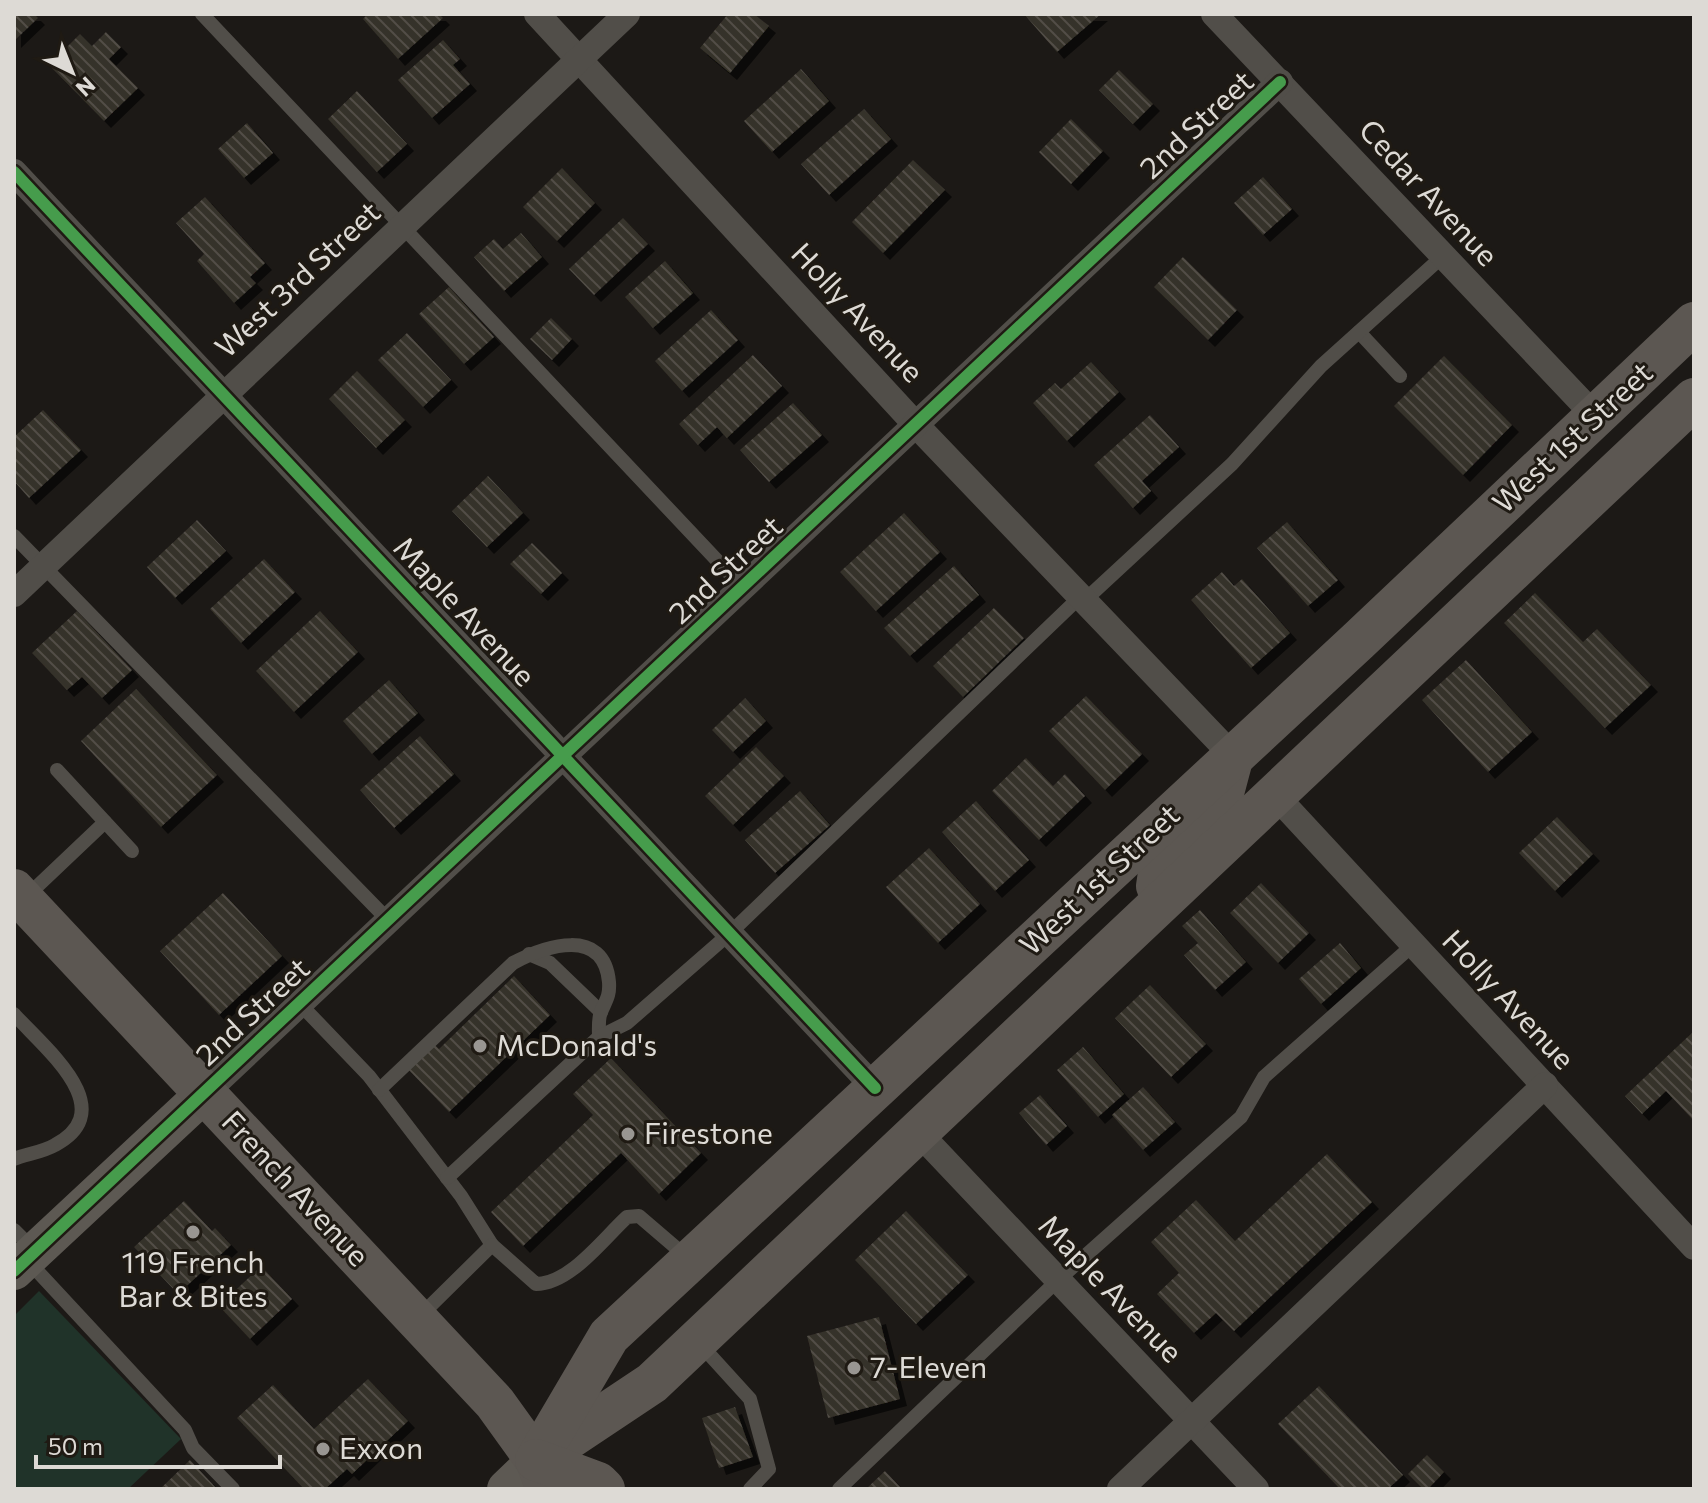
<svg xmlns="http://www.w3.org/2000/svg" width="1708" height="1503" viewBox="0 0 1708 1503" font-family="Commissioner,sans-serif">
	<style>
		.grass { fill: #203329 }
		.building { fill: url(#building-back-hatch); filter: url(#shadow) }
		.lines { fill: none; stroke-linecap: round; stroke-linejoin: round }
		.lane { stroke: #514e49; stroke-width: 14 }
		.street { stroke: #514e49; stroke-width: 26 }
		.secondary { stroke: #5d5953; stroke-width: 38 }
		.primary { stroke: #5c5752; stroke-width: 42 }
		.cycleway-casing { stroke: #1f1a13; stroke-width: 17 }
		.cycleway { stroke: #469c4c; stroke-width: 12 }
		.poi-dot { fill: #999692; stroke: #1f1a13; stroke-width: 3 }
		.labels { text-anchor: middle; stroke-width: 6; stroke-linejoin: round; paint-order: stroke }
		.street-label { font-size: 30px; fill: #dddad5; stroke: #1f1a13 }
		.poi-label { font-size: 30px; fill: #dddad5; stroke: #1f1a13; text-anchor: start }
	</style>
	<defs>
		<pattern id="building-back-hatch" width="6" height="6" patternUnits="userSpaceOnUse" patternTransform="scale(2)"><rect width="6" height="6" fill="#353129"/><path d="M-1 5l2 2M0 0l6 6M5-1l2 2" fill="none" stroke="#524e47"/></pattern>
		<filter id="shadow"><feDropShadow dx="7" dy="7" stdDeviation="0" flood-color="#0009"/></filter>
	</defs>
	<rect width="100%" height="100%" fill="#1c1916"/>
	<!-- grass -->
	<path class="grass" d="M39,1291L181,1439L128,1489H14V1316Z"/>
	<!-- building -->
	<g class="building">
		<path d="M14,14H34L38,18L14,41Z"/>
		<path d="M368,14H439L443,18L398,59L363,19Z"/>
		<path d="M728,14H754L769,26L730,73L700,48Z"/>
		<path d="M1024,14H1101L1057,52Z"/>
		<path d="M106,32L121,47L109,59L138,88L104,121L49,65L80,34L92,46Z"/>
		<path d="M443,40L460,59L453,65L470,84L432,118L398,80Z"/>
		<path d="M801,69L829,101L772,152L744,121Z"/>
		<path d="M1119,70L1153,104L1133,124L1099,90Z"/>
		<path d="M357,91L407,144L377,172L328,119Z"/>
		<path d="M864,109L891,139L829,195L801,164Z"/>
		<path d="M1071,119L1103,151L1071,184L1039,152Z"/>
		<path d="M247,123L273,153L244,178L218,149Z"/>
		<path d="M913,160L945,190L883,253L852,222Z"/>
		<path d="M562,168L595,203L557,241L523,207Z"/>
		<path d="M1263,177L1292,209L1263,235L1234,203Z"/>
		<path d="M205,197L265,263L250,277L256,283L234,303L197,261L204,254L176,223Z"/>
		<path d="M623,218L648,244L594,295L569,269Z"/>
		<path d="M521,233L542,257L504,291L474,257L494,239L503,249Z"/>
		<path d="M1183,257L1237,310L1208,340L1154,287Z"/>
		<path d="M665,261L693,293L653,328L625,297Z"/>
		<path d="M449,287L494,337L464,364L419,314Z"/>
		<path d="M711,310L738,340L682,391L655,361Z"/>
		<path d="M551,318L572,339L552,360L530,339Z"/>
		<path d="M407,333L451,380L423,407L378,360Z"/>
		<path d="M753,355L782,386L727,438L717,427L698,445L679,424Z"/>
		<path d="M1444,356L1512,425L1463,475L1394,406Z"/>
		<path d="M1091,362L1119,392L1067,441L1033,403L1055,383L1061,389Z"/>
		<path d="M357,371L405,420L376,448L329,399Z"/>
		<path d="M793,403L822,435L769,482L740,450Z"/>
		<path d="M43,410L81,450L29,498L14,481V437Z"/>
		<path d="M1150,415L1179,447L1142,481L1151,491L1133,508L1094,465Z"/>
		<path d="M488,476L523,513L487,547L452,511Z"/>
		<path d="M904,513L940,552L876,611L840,572Z"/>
		<path d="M197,520L226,551L175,598L147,567Z"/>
		<path d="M1287,522L1338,580L1308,606L1257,548Z"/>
		<path d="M532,543L562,573L541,594L510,564Z"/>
		<path d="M264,559L295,592L241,643L210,609Z"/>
		<path d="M954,566L979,595L910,656L884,628Z"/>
		<path d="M1222,572L1234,586L1242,579L1290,633L1251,668L1191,600Z"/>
		<path d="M1535,593L1583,642L1597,629L1651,685L1605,728L1504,623Z"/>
		<path d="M994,608L1024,638L963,697L933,666Z"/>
		<path d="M77,611L132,670L102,698L82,677L67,690L32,653Z"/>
		<path d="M320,611L358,652L294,712L256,671Z"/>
		<path d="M1466,660L1532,732L1488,772L1422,700Z"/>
		<path d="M389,680L418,713L372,754L343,721Z"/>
		<path d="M136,689L217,775L161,827L81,741Z"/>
		<path d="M1086,696L1142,754L1105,790L1049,731Z"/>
		<path d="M745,698L766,721L733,752L712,730Z"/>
		<path d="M420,736L454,774L394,828L360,790Z"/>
		<path d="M756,747L784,776L733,825L705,796Z"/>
		<path d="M1026,758L1053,786L1065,774L1085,796L1039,840L992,791Z"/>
		<path d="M800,791L830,825L775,873L745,840Z"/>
		<path d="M976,801L1029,860L995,891L942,832Z"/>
		<path d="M1557,817L1593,854L1555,891L1519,853Z"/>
		<path d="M929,848L980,904L938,943L886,887Z"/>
		<path d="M1261,883L1309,933L1278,963L1230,913Z"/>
		<path d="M223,893L282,956L219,1015L160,951Z"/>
		<path d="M1200,910L1246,962L1215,990L1184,955L1198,943L1182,926Z"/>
		<path d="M1340,943L1361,968L1321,1004L1299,979Z"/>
		<path d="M514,976L550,1015L449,1112L407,1068L433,1043L439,1049Z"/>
		<path d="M1150,985L1206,1044L1171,1077L1115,1018Z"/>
		<path d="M1694,1031V1121L1666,1091L1642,1114L1625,1096Z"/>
		<path d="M1083,1047L1124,1094L1098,1117L1057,1070Z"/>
		<path d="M611,1058L701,1153L659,1194L621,1153L523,1246L491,1212L593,1115L573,1094Z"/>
		<path d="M1143,1087L1175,1122L1143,1150L1112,1115Z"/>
		<path d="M1040,1095L1067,1126L1046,1145L1019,1113Z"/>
		<path d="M1327,1154L1372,1202L1234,1331L1216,1313L1194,1333L1157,1294L1179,1273L1151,1242L1196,1200L1235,1241Z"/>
		<path d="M184,1201L212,1231L215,1228L231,1245L178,1294L134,1247Z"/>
		<path d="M906,1211L968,1275L916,1324L855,1260Z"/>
		<path d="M261,1266L292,1299L250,1339L219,1306Z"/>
		<path d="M879,1317L900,1399L828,1418L807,1336Z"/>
		<path d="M368,1379L408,1421L352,1474L347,1469L325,1489H304L237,1418L273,1385L314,1429Z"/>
		<path d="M1319,1386L1403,1475L1388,1489H1340L1278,1424Z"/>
		<path d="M735,1407L753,1457L719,1468L702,1418Z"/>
		<path d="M1427,1455L1444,1472L1428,1489H1423L1408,1474Z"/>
		<path d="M190,1460L217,1489H160Z"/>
		<path d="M885,1471L902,1489H866Z"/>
	</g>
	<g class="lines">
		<!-- lane -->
		<g class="lane">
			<path d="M202,14L744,589"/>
			<path d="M1359,332L1400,376"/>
			<path d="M14,536L389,921"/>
			<path d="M1085,600L1232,464L1321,366L1443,256"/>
			<path d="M57,770L132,851"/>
			<path d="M27,896L105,822"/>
			<path d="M529,954L550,963L601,1012"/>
			<path d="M300,1004L369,1076L461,1196L492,1245L420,1316"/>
			<path d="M14,1014C43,1047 123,1109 55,1145C43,1152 27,1154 14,1159"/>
			<path d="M379,1090L513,963C545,946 604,926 609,982C610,996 606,1000 601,1012C598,1018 599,1030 599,1037"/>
			<path d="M447,1178L599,1037L627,1023L729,934L1081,596"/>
			<path d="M14,1230L35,1251"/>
			<path d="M492,1245L536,1284C570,1284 603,1239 627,1217L639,1216L688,1258"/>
			<path d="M28,1261L185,1430L193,1448L233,1489"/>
			<path d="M700,1344L750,1399L769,1469L750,1489"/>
			<path d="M839,1489L1057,1281L1241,1117L1264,1077L1413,945"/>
		</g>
		<!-- street -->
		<g class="street">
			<path d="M537,14L917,426L1233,756"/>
			<path d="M1214,14L1596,417"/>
			<path d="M14,172L875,1088"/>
			<path d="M14,594L627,14"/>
			<path d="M1276,796L1694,1247"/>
			<path d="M205,1093L1280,82"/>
			<path d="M919,1133L1256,1489"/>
			<path d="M1120,1489L1545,1085"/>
		</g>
		<!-- secondary -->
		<g class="secondary">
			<path d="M14,1271L205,1093"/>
			<path d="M506,1489L536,1460"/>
		</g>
		<!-- primary -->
		<g class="primary">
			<path d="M1157,886L1160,866L1219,808L1232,759"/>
			<path d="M14,890L495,1403L536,1460L547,1489"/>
			<path d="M547,1453L652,1383L1694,399"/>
			<path d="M536,1460L609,1336L1358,641L1694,323"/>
			<path d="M536,1460L598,1483L604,1489"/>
		</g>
		<defs>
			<g id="cycleway">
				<path d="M14,172L875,1088"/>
				<path d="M14,1271L1280,82"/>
			</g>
		</defs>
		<!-- cycleway casing -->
		<use href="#cycleway" class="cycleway-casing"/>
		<!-- cycleway -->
		<use href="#cycleway" class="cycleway"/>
	</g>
	<!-- markers -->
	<g class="poi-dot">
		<circle cx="480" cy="1046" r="8"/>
		<circle cx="628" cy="1134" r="8"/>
		<circle cx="193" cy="1232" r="8"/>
		<circle cx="854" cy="1368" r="8"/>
		<circle cx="323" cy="1449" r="8"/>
	</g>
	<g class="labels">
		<!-- street labels -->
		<g class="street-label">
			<text transform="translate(1197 125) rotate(-43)" y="10">2nd Street</text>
			<text transform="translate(1428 193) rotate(47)" y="10">Cedar Avenue</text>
			<text transform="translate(298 280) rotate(-43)" y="10">West 3rd Street</text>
			<text transform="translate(857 313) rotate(47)" y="10">Holly Avenue</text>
			<text transform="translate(1573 438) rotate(-43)" y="10">West 1st Street</text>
			<text transform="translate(726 570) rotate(-43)" y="10">2nd Street</text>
			<text transform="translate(464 612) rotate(47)" y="10">Maple Avenue</text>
			<text transform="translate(1100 880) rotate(-43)" y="10">West 1st Street</text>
			<text transform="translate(1508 1000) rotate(47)" y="10">Holly Avenue</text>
			<text transform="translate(253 1012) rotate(-43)" y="10">2nd Street</text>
			<text transform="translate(295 1189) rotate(47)" y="10">French Avenue</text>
			<text transform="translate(1110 1289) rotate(46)" y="10">Maple Avenue</text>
		</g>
		<!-- poi labels -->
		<g class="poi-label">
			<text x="496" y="1056">McDonald's</text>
			<text x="644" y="1144">Firestone</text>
			<text x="193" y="1273" text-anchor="middle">119 French<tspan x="193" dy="34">Bar &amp; Bites</tspan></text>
			<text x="870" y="1378">7-Eleven</text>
			<text x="339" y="1459">Exxon</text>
		</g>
	</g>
	<!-- border -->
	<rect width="1708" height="1503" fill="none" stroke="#dddad5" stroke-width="32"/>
	<!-- north arrow -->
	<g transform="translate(72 72) rotate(137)" stroke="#1f1a13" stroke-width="6" paint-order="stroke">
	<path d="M0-6L14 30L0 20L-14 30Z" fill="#dddad5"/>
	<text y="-12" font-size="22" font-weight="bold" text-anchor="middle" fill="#dddad5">N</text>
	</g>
	<!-- scale -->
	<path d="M36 1455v12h244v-12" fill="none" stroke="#dddad5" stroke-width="4"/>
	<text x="48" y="1455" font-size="24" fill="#dddad5" stroke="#1f1a13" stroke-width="6" paint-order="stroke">50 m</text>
</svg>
